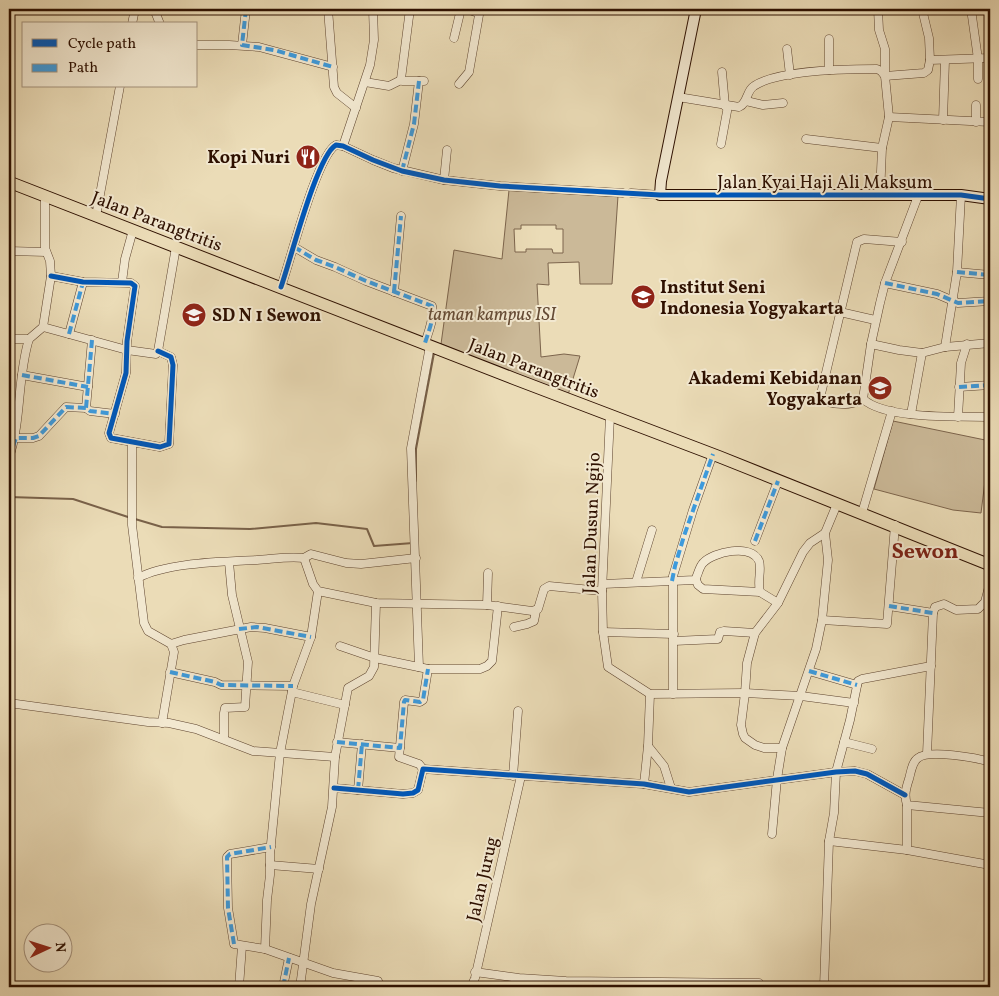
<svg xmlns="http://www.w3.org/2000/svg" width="999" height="996" viewBox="0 0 999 996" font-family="Vollkorn,serif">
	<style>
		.green { fill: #cbb998; stroke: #7c644c; fill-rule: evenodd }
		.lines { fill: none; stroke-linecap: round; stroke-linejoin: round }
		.stream { stroke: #796149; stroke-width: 2 }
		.street-casing { stroke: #5d432e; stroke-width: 9 }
		.secondary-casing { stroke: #2e1000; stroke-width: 12 }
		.primary-casing { stroke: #2e1000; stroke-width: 13 }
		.street { stroke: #f2e8d0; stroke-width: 8 }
		.secondary { stroke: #f2e8d0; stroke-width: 10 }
		.primary { stroke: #ebdcb7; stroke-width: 11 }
		.quiet { stroke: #3d9adc; stroke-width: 4; stroke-dasharray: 8 4; stroke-linecap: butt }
		.cycleway-casing { stroke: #f2e8d0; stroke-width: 8 }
		.cycleway { stroke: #0057b8; stroke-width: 5 }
		.labels { text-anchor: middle; stroke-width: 4; stroke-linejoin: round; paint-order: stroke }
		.poi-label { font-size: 18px; font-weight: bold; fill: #2e1000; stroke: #f2e8d0; text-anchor: end }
		.street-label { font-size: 18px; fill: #2e1000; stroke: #f2e8d0 }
		.park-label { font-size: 18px; font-style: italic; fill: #654b35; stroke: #f2e8d0 }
		.district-label { font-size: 22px; font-weight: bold; fill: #7a1f14; stroke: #f2e8d0 }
	</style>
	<rect width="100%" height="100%" fill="#ebdcb7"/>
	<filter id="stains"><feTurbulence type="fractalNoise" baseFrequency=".004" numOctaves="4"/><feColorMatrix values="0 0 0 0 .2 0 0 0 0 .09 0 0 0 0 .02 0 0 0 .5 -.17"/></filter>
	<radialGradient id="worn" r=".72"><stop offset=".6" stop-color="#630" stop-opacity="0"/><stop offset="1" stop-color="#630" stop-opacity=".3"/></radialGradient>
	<!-- green -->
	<g class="green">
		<path d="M509,190L618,196L612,284H580L579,262L548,263L549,285L537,284L541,357L564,354L580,356L568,395L441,344L454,250L502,259ZM521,225H556V229H563V253H553L552,249H526V252H515L514,229H521Z"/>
		<path d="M893,421L990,441L981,513L953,510L874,489Z"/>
	</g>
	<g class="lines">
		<!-- stream -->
		<g class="stream">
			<path d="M416,481V449L434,353"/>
			<path d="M9,497L73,499L128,517"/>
			<path d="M135,519L162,527L250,529L316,523L367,529L374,546L413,543"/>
		</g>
		<defs>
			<g id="street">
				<path d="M154,9L160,24"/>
				<path d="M328,9L334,87L337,93L356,108"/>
				<path d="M410,9L401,79L402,81H424"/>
				<path d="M878,9L879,30L885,49V76L924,73L928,70L930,60L990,58"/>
				<path d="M922,9L929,38L930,60"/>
				<path d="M971,9L978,59V79"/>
				<path d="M132,24L135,9"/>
				<path d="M454,38L461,9"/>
				<path d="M829,39V70"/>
				<path d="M196,45H229L259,47L333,67"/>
				<path d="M242,45L246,9"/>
				<path d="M787,49L790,75"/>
				<path d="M722,72L725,106"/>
				<path d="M365,82L389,86L401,80"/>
				<path d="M459,84L469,72L479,15L478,13L467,9"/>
				<path d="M678,97L739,107C748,103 746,91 754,86C778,70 847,69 877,69L881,71L885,76L889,117"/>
				<path d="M746,101L763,105L783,103"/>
				<path d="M943,120L945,60"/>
				<path d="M976,122V105"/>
				<path d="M806,139L882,148"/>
				<path d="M721,144L728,106"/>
				<path d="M343,146L370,65L374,40L373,9"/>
				<path d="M402,171L414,124L419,81"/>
				<path d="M444,180L447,150"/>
				<path d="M631,193L660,195"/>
				<path d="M880,195L882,148L889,117L990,122"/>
				<path d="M96,216L120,86"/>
				<path d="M902,242L864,239L857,242L820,398C832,406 851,406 863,399C886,420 959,416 990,417"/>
				<path d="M294,247L316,260L335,267L366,281L432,306C435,317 428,333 425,343"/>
				<path d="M9,251L46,252"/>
				<path d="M957,272L990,275"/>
				<path d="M51,276L83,282L131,283L135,286L127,341L126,373L109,433L111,438L160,447L169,444L173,365L171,357L158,351"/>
				<path d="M122,282L125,259L133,230"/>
				<path d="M885,283L937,294L958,303L990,301"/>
				<path d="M281,287C290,262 317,155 336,145L343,146L373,160L393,168L444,180L500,186L623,193"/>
				<path d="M394,292L401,216"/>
				<path d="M840,312L875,320"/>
				<path d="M43,327L127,350L156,354L158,351L176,247"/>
				<path d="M69,334L83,282"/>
				<path d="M9,339H29L43,327L51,276L50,261L45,248V196"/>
				<path d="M92,340L86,408L90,411L115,414"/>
				<path d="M871,344L899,350L922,353L945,347L990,343"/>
				<path d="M945,347L957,272L961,195"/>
				<path d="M22,375L88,387"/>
				<path d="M959,387L990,385"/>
				<path d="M863,399L871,344L880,303L885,283L918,196"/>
				<path d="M911,414L922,353"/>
				<path d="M610,416L602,591L603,632L608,667L650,694L745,693L801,696L854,703"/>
				<path d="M958,417L961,363L967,344"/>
				<path d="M16,438H33L39,436L66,407L86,408"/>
				<path d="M132,443V525L144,623L148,631L171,644L174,652L162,723"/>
				<path d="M9,458C22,418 17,378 29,339"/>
				<path d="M862,513L892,411"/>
				<path d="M755,541L778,481"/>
				<path d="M304,558L313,584L318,591L376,603L487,605L532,611L538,609L544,589L549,586L602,591"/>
				<path d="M138,578C168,562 223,562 257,560C273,559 289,556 304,558L311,554L346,563L361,564L416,558"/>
				<path d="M696,580L698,585L703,589L760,592"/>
				<path d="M636,582L652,530"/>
				<path d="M603,584L695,580C698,575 699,567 703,563C713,552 751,543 759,561C762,569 757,581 760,592L778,603"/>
				<path d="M487,605L488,573"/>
				<path d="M889,606L933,613"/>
				<path d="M822,620L887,624L895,525"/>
				<path d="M514,627L527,624L534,621L536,611"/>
				<path d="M603,632L674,634"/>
				<path d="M674,641L718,639L720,632L724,631L755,633"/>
				<path d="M171,644L184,640L251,627L265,628L311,637"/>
				<path d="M340,646L375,658L428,669H480L487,666L492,661L498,606"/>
				<path d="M419,667L411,448L430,346"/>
				<path d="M809,671L857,685"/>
				<path d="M170,672L215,682L221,685L293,686"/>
				<path d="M292,692L345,705"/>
				<path d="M673,694V576L693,510L713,454"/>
				<path d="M9,703L148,722L169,723L196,729L253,751L335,757"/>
				<path d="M224,739V713L225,708L245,707L248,662L232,595L229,562"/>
				<path d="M337,742L400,748"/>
				<path d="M844,742L872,749"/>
				<path d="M648,746L664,766L671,788"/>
				<path d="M782,748H764L755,745L745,738L743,734L741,725L745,693L747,663L755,633L778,603L803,552L810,543L825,533"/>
				<path d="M927,754L933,613L935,607L944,604L956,610L978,609L985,602L990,583"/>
				<path d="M990,762C978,758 928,749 918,758C912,762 911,772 909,779C906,788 904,795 907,805L990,813"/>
				<path d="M423,769L419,764L399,757L404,702L405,700L420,702L423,700L428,669"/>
				<path d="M513,776L518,711"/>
				<path d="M644,784L648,746L650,694"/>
				<path d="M334,788L403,794L413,793L418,790L423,769L644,784L689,792L836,772L855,771L867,774L905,795"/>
				<path d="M358,790L362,744"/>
				<path d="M772,834L777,779L782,748L816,649L822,620L828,560L825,533L837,504"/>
				<path d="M829,841L907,850L990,865"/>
				<path d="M271,847L230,854L227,857L228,908L234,944L265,949L333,973L378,981L380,987"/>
				<path d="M907,850V805"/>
				<path d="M270,865L319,869"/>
				<path d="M265,949L267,900L270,875V854L280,753L293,686L311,637L318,591"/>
				<path d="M475,972L519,978L566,981L759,983"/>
				<path d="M239,987L242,946"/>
				<path d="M283,987L289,958"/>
				<path d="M300,987L311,904L332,807L335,757L348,688L369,676L374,667L376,603"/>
				<path d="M471,987L475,978L521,776"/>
				<path d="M824,987L829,841L834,813L836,772L850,720L858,681L862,679L931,666"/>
			</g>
			<path id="secondary" d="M696,9L661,181L660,195H961L990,199"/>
			<path id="primary" d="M9,182L515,379L720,457L990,565"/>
		</defs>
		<!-- street casing -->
		<use href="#street" class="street-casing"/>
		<!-- secondary casing -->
		<use href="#secondary" class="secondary-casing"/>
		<!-- primary casing -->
		<use href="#primary" class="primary-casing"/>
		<!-- street -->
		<use href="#street" class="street"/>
		<!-- secondary -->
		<use href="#secondary" class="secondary"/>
		<!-- primary -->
		<use href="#primary" class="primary"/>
		<!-- quiet -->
		<g class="quiet">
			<path d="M246,9L242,45L274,50L333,67"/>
			<path d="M402,171L414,124L419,81"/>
			<path d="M294,247L316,260L335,267L366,281L432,306C435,317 428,333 425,343"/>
			<path d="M957,272L990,275"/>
			<path d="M885,283L937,294L958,303L990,301"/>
			<path d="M394,292L401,216"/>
			<path d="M69,334L83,282"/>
			<path d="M92,340L86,408L90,411L115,414"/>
			<path d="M22,375L88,387"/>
			<path d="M959,387L990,385"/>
			<path d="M9,458L16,438H33L39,436L66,407L86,408"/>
			<path d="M755,541L778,481"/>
			<path d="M672,581L675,566L684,536L713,454"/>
			<path d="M889,606L933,613"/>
			<path d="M239,629L257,627L311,637"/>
			<path d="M809,671L857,685"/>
			<path d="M170,672L215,682L221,685L293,686"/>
			<path d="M337,742L400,748L404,702L405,700L420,702L423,700L428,669"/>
			<path d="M358,790L362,744"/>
			<path d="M234,944L228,908L227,857L230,854L271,847"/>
			<path d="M283,987L289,958"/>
		</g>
		<defs>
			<g id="cycleway">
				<path d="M51,276L83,282L131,283L135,286L127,341L126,373L109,433L111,438L160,447L169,444L173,365L171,357L158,351"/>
				<path d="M281,287C290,262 317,155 336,145L343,146L373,160L402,171L444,180L500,186L660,195H961L990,199"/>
				<path d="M334,788L403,794L413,793L418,790L423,769L644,784L689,792L836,772L855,771L867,774L905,795"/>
			</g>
		</defs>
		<!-- cycleway casing -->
		<use href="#cycleway" class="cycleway-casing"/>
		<!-- cycleway -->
		<use href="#cycleway" class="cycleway"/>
	</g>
	<!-- icons -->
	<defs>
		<symbol id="restaurant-disc" viewBox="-11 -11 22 22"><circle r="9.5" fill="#8f2418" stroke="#f2e8d0"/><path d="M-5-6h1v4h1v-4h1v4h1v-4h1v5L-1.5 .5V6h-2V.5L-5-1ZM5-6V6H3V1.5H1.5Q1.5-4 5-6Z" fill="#fff"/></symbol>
		<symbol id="university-disc" viewBox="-11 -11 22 22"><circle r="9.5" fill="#8f2418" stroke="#f2e8d0"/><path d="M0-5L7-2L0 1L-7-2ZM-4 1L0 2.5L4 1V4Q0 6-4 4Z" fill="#fff"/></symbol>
		<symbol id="school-disc" viewBox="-11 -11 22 22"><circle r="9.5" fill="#8f2418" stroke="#f2e8d0"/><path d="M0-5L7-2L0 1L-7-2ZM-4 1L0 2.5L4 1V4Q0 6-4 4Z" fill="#fff"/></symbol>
	</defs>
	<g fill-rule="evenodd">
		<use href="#restaurant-disc" x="294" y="143" width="28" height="28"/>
		<use href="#university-disc" x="629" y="283" width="28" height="28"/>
		<use href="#school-disc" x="180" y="301" width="28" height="28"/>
		<use href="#university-disc" x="866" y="374" width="28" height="28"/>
	</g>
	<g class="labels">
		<!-- poi labels -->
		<g class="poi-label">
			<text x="290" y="163">Kopi Nuri</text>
			<text x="660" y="293" text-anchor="start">Institut Seni<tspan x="660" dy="21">Indonesia Yogyakarta</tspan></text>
			<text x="212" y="321" text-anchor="start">SD N 1 Sewon</text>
			<text x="862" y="384">Akademi Kebidanan<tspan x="862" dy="21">Yogyakarta</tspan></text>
		</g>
		<!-- street labels -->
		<g class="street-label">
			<text x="825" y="188">Jalan Kyai Haji Ali Maksum</text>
			<text transform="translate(157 221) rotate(21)" y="6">Jalan Parangtritis</text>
			<text transform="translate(534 368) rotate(21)" y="6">Jalan Parangtritis</text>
			<text transform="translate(591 523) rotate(-88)" y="6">Jalan Dusun Ngijo</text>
			<text transform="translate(482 879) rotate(-77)" y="6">Jalan Jurug</text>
		</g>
		<!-- park labels -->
		<g class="park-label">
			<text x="492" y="320">taman kampus ISI</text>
		</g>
		<!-- district labels -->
		<g class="district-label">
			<text x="925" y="558">Sewon</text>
		</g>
	</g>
	<!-- margin -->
	<rect width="999" height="996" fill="none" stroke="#ebdcb7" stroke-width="30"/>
	<rect x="10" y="10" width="979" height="976" fill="none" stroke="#2e1000" stroke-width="2.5"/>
	<rect x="15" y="15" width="969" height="966" fill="none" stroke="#2e1000"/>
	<!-- legend -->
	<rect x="22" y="22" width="175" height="65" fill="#f2e8d0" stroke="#a4927d"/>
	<rect x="32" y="39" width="25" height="8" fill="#0057b8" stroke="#a4927d"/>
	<text x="68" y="48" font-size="15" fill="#2e1000">Cycle path</text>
	<rect x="32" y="64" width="25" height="8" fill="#3d9adc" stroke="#a4927d"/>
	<text x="68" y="72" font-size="15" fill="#2e1000">Path</text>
	<!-- north arrow -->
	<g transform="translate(48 948) rotate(86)"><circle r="24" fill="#f2e8d0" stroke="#a4927d"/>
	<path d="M0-4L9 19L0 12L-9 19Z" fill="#8f2418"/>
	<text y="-8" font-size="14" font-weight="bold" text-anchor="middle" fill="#2e1000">N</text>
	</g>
	<rect width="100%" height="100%" filter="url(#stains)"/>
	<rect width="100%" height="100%" fill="url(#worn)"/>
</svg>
